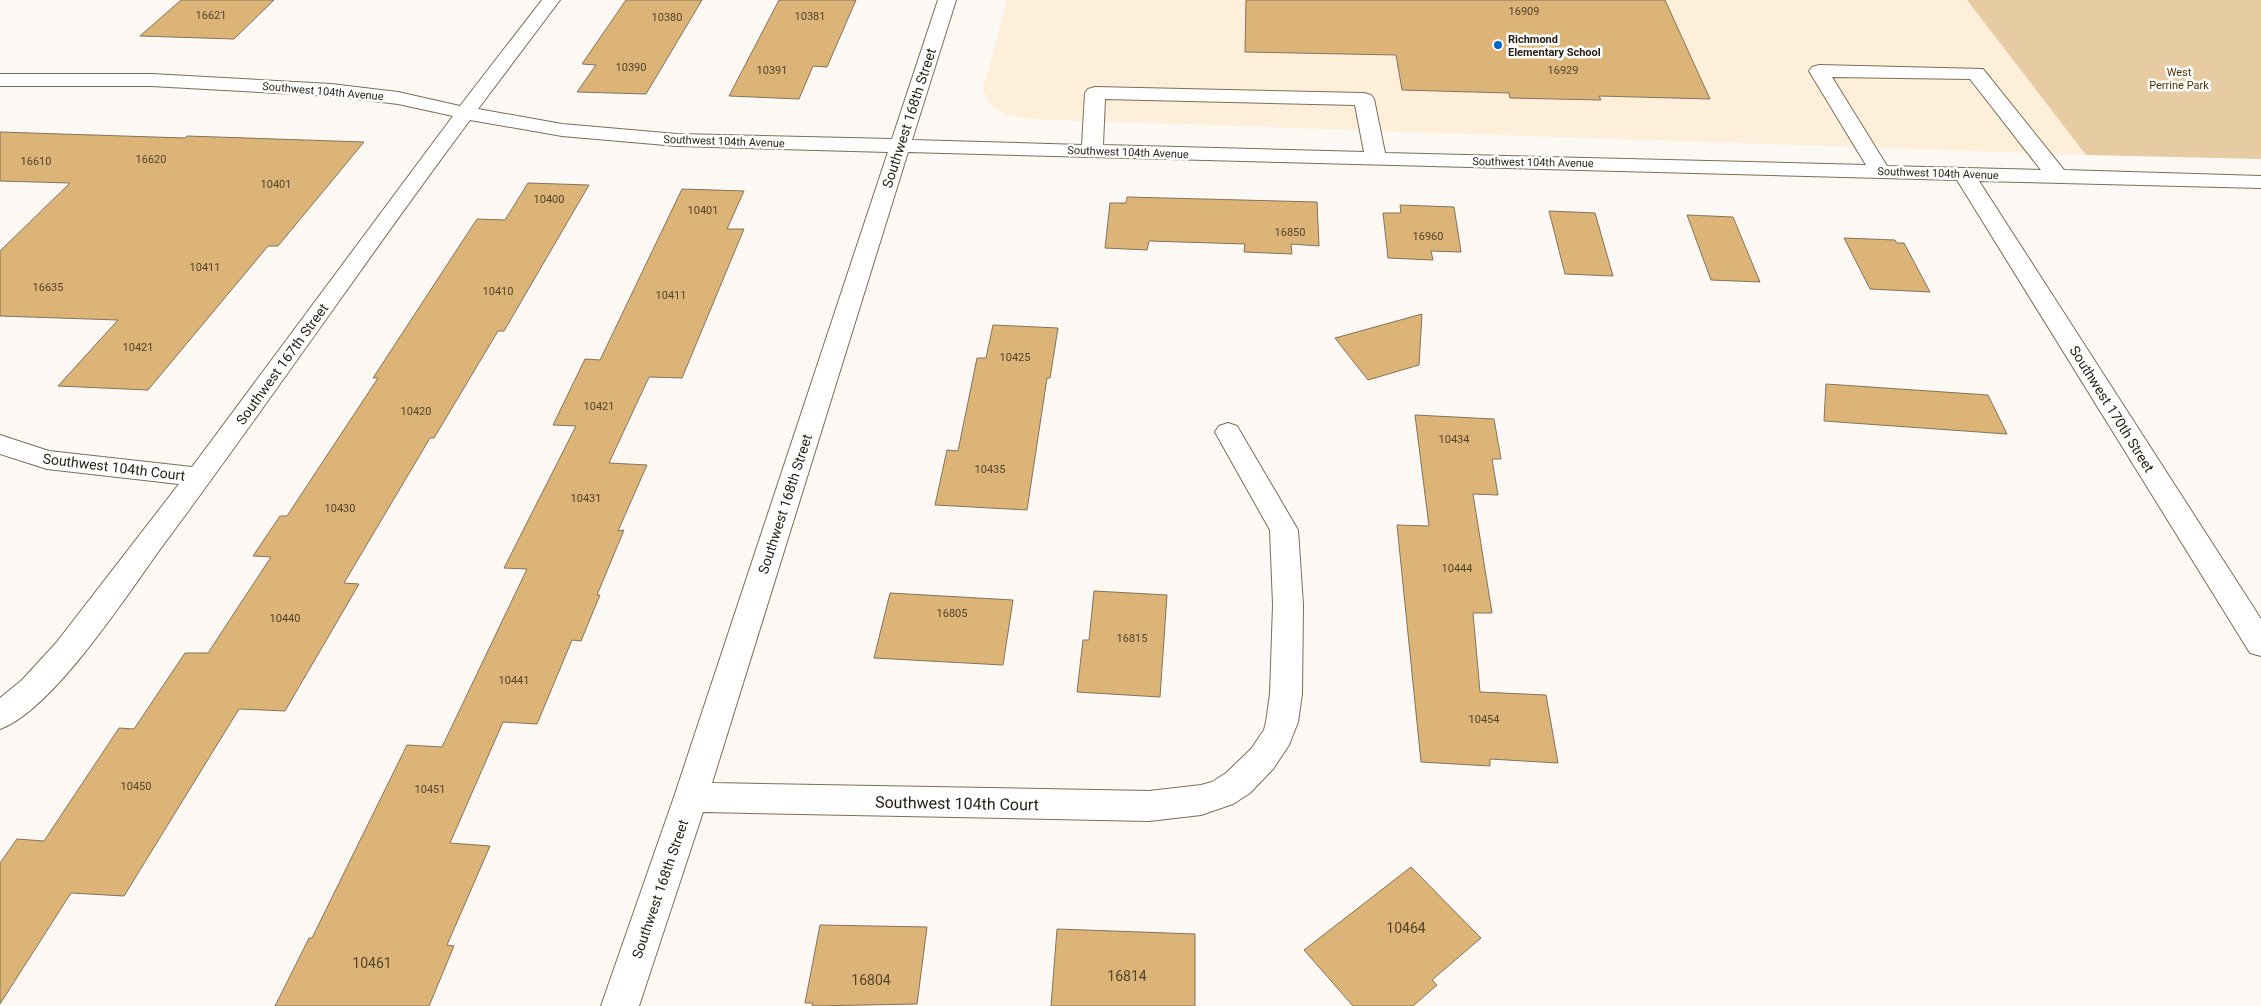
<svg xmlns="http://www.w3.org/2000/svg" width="2261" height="1006" viewBox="0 0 2261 1006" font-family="Roboto,sans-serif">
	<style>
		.built { fill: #feefdb }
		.green { fill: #e7cba3 }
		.building { fill: #ddb477; stroke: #84735b }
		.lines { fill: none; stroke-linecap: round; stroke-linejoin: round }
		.minor-casing { stroke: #7e6d55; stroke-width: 2 }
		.minor { fill: #fff; fill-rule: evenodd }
		.poi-dot { fill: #0164cc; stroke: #fff; stroke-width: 2 }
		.labels { text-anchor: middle; stroke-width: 5; stroke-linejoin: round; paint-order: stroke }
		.number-label { font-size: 11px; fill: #52442d }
		.far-poi-label { font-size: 11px; font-weight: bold; fill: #241e14; stroke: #fff; text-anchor: start }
		.far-park-label { font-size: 11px; fill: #4e3200; stroke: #fff }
		.far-street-label { font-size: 11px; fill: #241e14; stroke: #fff }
		.street-label { font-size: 14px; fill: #241e14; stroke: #fff }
		.near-number-label { font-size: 14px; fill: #52442d }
		.near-street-label { font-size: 16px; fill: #241e14; stroke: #fff }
	</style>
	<rect width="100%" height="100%" fill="#fcf8f3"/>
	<!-- built -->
	<path class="built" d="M1007,0H1967L2086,155L1027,119L1005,114L991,106L983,90Z"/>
	<!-- green -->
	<path class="green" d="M1967,0H2261V159L2086,155Z"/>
	<!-- building -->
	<g class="building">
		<path d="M181,0H274L234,39L140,36Z"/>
		<path d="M626,0H702L646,94L577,92L596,65L582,64Z"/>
		<path d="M779,0H856L827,67L813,66L799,99L729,96Z"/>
		<path d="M1246,0H1665L1710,99L1599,96L1601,100L1510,98L1509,93L1402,90L1396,55L1245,52Z"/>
		<path d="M0,132L185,138L187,136L364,142L278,246H268L148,390L58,386L118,320L0,316V251L70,183L0,181Z"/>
		<path d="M528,183L589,185L504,331H498L434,438H430L344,583L359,584L285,711L239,709L124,896L71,893L0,1004V863L17,839L44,841L119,728L134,729L185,653H208L271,557L253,556L280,516H287L378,378H373L477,219L505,220Z"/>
		<path d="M682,189L744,191L727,229H744L682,378L649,377L609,463L647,465L618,531L624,530L597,595H600L581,641L572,640L537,724L503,722L450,843L490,846L447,945L454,946L429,1006H275L309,938H312L407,745L442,747L527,569L504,568L576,426L553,425L585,359L600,360Z"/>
		<path d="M1127,197L1317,202L1319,246L1291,244L1292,254L1244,252L1245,244L1149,241L1147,250L1105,248L1110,203H1126Z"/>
		<path d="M1400,205L1454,207L1461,252L1431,251L1433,260L1388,258L1383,213H1401Z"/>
		<path d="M1549,211L1595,213L1613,276L1565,274Z"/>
		<path d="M1687,215L1733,217L1760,282L1711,280Z"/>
		<path d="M1844,238L1895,240L1897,243H1904L1930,292L1870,289Z"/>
		<path d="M1422,314L1419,365L1368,380L1335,338Z"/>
		<path d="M993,325L1058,328L1050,378H1047L1027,510L935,505L947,450L958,451L977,358H986Z"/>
		<path d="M1826,384L1988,395L2007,434L1824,421Z"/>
		<path d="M1415,415L1494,419L1501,459H1492L1498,495L1473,494L1492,613H1473L1480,692L1546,695L1558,763L1490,759V766L1421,762L1397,525L1429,526Z"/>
		<path d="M1094,591L1167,595L1160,697L1077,692L1083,640H1089Z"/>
		<path d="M890,593L1013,600L1003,665L874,658Z"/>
		<path d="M1411,867L1481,938L1432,980L1437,985L1413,1006H1353L1304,950Z"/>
		<path d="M820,925L927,927L917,1004L812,1006L813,1003H805Z"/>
		<path d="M1057,929L1195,934V1006H1051Z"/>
	</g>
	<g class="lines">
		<defs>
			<path id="minor" d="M542,0H560L478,109L562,124L677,134L892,139L938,0H956L912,140L1082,145L1085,93L1088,89L1095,87L1364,93L1371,95L1374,99L1385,153L1866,165L1809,71L1812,67L1819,65L1983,69L2064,170L2261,176V188L1979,181L2261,619V656L2250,653L1957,180L908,152L712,783L1149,791L1201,785L1212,782L1226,773L1251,749L1264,730L1266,722L1270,694L1273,605L1270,530L1215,432L1219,426L1228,423L1237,426L1298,530L1303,605L1302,694L1298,722L1289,745L1273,769L1250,793L1233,804L1201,815L1149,821L703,812L639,1006H601L674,797L888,152L677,146L562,136L470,120C365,261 266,407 161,548C127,595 52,711 0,729V698L22,680L56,643L179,484L47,469L0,454V435L49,451L192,467L453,116L398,104L331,96L151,86H0V74H151L331,84L398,92L460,106ZM1832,77L1970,79L2041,170L1887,166ZM1105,99L1355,105L1364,152L1103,145Z"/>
		</defs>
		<!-- minor casing -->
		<use href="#minor" class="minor-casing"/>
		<!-- minor -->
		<use href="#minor" class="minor"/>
	</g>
	<!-- markers -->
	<circle class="poi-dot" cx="1498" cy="45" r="5"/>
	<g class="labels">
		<!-- number labels -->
		<g class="number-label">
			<text x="1524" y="15">16909</text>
			<text x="211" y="19">16621</text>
			<text x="810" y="20">10381</text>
			<text x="667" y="21">10380</text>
			<text x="631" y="71">10390</text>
			<text x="772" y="74">10391</text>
			<text x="1563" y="74">16929</text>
			<text x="151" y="163">16620</text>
			<text x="36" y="165">16610</text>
			<text x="276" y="188">10401</text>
			<text x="549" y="203">10400</text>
			<text x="703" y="214">10401</text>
			<text x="1290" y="236">16850</text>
			<text x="1428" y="240">16960</text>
			<text x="205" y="271">10411</text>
			<text x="48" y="291">16635</text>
			<text x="498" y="295">10410</text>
			<text x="671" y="299">10411</text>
			<text x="138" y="351">10421</text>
			<text x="1015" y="361">10425</text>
			<text x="599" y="410">10421</text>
			<text x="416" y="415">10420</text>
			<text x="1454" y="443">10434</text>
			<text x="990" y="473">10435</text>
			<text x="586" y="502">10431</text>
			<text x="340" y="512">10430</text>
			<text x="1457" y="572">10444</text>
			<text x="952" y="617">16805</text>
			<text x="285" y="622">10440</text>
			<text x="1132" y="642">16815</text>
			<text x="514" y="684">10441</text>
			<text x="1484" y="723">10454</text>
			<text x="136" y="790">10450</text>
			<text x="430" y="793">10451</text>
		</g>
		<!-- far-poi labels -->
		<g class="far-poi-label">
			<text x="1508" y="43">Richmond<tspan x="1508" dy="13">Elementary School</tspan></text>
		</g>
		<!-- far-park labels -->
		<g class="far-park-label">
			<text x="2179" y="76">West<tspan x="2179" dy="13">Perrine Park</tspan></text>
		</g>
		<!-- far-street labels -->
		<g class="far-street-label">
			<text transform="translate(323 91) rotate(5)" y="4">Southwest 104th Avenue</text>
			<text transform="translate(724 141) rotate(2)" y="4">Southwest 104th Avenue</text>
			<text transform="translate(1128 152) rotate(2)" y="4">Southwest 104th Avenue</text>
			<text transform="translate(1533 162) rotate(1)" y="4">Southwest 104th Avenue</text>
			<text transform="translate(1938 173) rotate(2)" y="4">Southwest 104th Avenue</text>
		</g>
		<!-- street labels -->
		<g class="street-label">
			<text transform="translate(909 118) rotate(-72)" y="5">Southwest 168th Street</text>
			<text transform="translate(282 364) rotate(-54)" y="5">Southwest 167th Street</text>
			<text transform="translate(2112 409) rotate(58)" y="5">Southwest 170th Street</text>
			<text transform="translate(114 467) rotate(7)" y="5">Southwest 104th Court</text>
			<text transform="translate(785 504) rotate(-72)" y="5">Southwest 168th Street</text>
			<text transform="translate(660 889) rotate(-71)" y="5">Southwest 168th Street</text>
		</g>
		<!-- near-number labels -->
		<g class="near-number-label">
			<text x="1406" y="933">10464</text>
			<text x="372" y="968">10461</text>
			<text x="1127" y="981">16814</text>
			<text x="871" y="985">16804</text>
		</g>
		<!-- near-street labels -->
		<g class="near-street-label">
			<text transform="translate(957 803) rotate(1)" y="6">Southwest 104th Court</text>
		</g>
	</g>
</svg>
